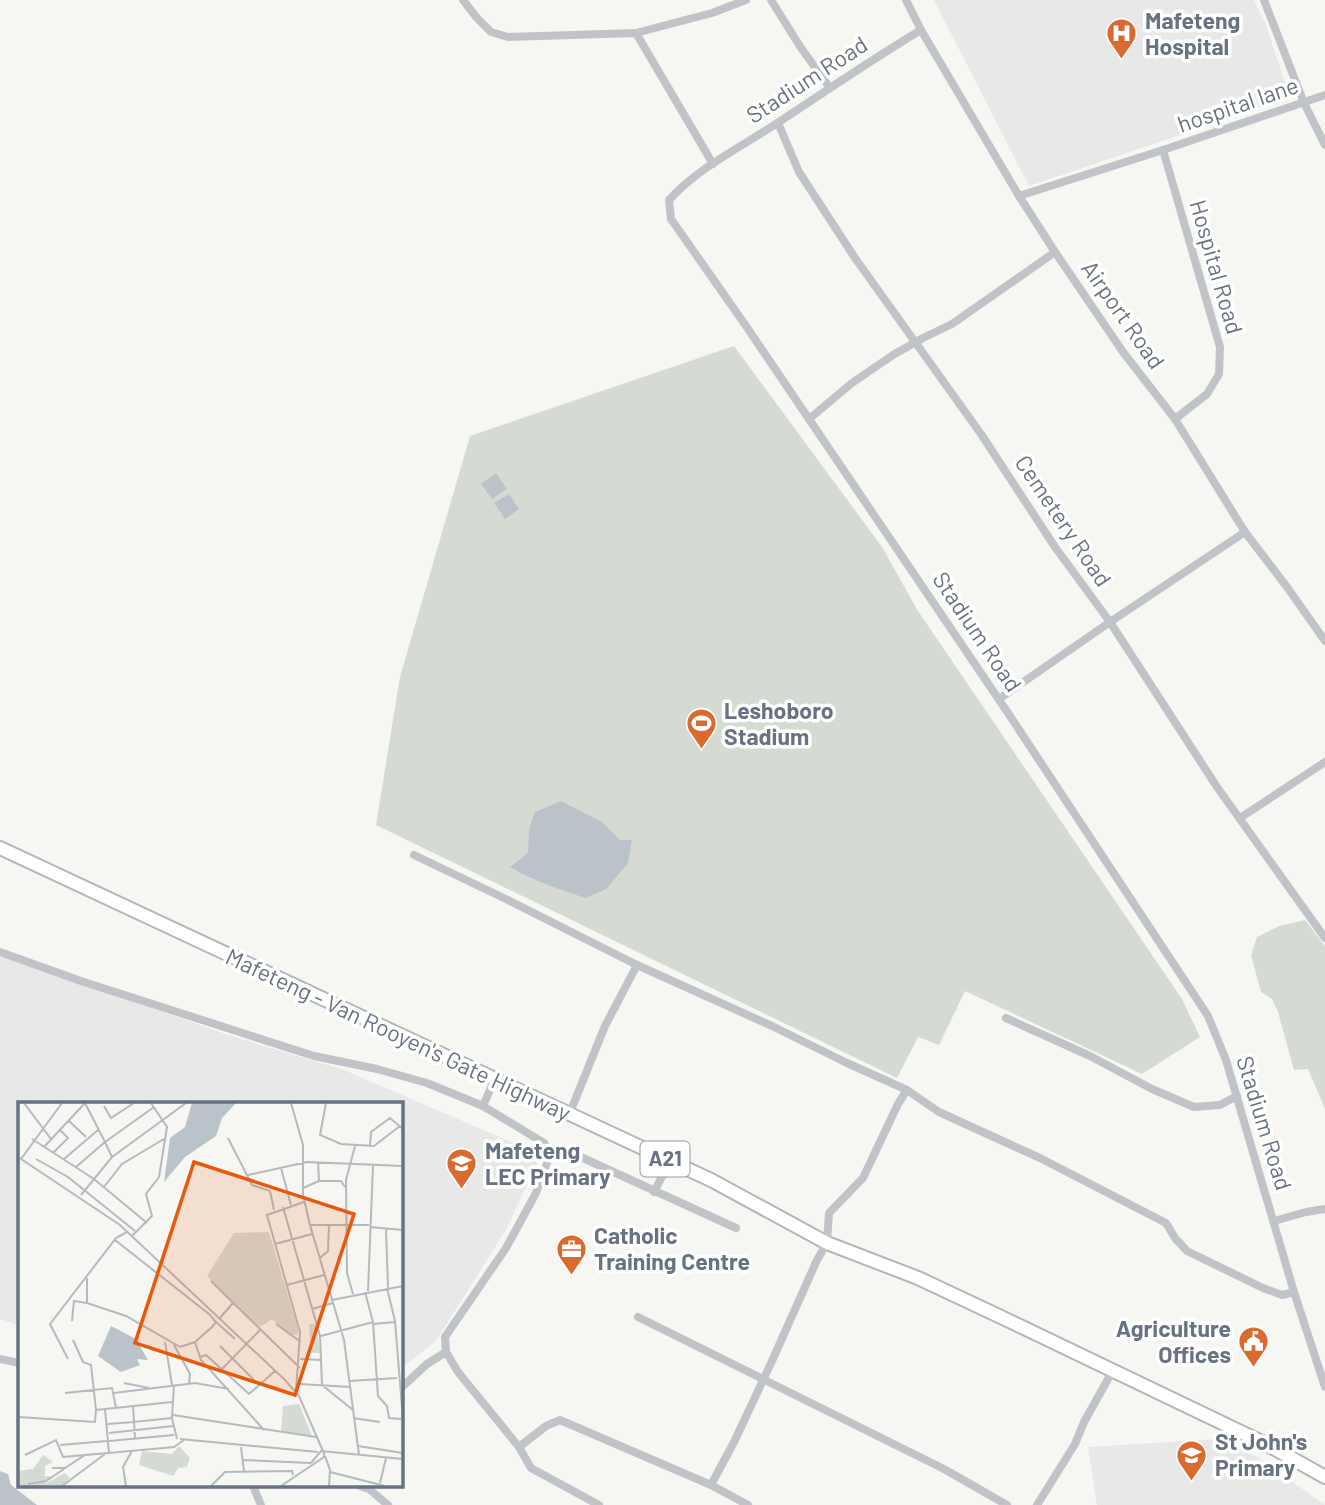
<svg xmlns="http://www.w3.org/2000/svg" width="1325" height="1505" viewBox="0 0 1325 1505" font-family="Barlow,sans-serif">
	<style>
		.built { fill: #e7e8e7 }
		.green { fill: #d5dbd3 }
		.water { fill: #bac3c9 }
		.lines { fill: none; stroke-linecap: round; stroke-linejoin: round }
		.primary-casing { stroke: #b3b7bb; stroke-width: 16 }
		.minor { stroke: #c0c3c7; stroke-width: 8 }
		.primary { stroke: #fff; stroke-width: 12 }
		.labels { text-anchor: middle; stroke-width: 7; stroke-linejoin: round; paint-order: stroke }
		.shield { fill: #fff; stroke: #959da8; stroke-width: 2 }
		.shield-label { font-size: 21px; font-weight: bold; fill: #677383 }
		.poi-label { font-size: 23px; font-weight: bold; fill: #677383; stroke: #fff; text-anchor: start }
		.street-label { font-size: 23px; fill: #677383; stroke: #fff }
		.inset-road { fill: none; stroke: #b4babf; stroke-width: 2 }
		.view { fill: #e8590c; fill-opacity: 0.15; stroke: #e8590c; stroke-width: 3.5 }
		.inset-edge { fill: none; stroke: #677383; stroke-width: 3.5 }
	</style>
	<rect width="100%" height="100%" fill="#f6f6f3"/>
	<!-- built -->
	<g class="built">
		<path d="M934,0H1254L1266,25L1290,98L1029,186Z"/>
		<path d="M0,955L231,1036L344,1070L541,1155L507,1228L436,1341L401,1368V1104H19V1325L0,1319Z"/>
		<path d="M1219,1439L1259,1458L1325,1505H1097L1088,1447Z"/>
	</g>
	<!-- green -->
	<g class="green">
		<path d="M734,346L882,547L918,611L1182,999L1200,1037L1142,1074L965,991L939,1045L918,1037L897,1078L376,825L400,677L470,436Z"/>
		<path d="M1305,920L1325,946V1109L1308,1069L1294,1070L1278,1012L1272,999L1261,992L1251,955L1257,937L1279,926Z"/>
	</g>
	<!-- water -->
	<g class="water">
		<path d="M496,473L507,489L492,499L481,484Z"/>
		<path d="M509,494L519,509L505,519L494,503Z"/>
		<path d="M561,801L602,822L620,840H632L628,863L606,889L586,898C560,890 534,881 510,867L528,853L529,829L535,812Z"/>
		<path d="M0,1471L8,1474L11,1485L37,1505H0Z"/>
	</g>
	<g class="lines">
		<defs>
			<path id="primary" d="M0,848L711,1180L827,1243L918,1278L1001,1317L1268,1445L1325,1477"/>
		</defs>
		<!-- primary casing -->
		<use href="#primary" class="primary-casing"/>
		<!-- minor -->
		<g class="minor">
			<path d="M463,0L477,18L491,32L508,37L636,33L713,164"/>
			<path d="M771,0L801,48L830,88"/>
			<path d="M906,0L921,30L1019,196L1055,252L1123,352L1175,419L1245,532L1287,587L1325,641"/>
			<path d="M1264,0L1304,103L1325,145"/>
			<path d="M921,30C869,61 819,96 768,129C735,150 696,170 669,200L671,219L746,326L1008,713L1208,1016L1226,1060L1294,1292L1325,1387"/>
			<path d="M636,33L712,13L746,0"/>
			<path d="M778,123L799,172L855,258L981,434L1055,547L1110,622L1217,787L1325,938"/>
			<path d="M1163,150L1220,347L1219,374L1207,394L1175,419"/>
			<path d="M1019,196L1163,150L1325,95"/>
			<path d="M809,419L852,383L893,355L923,338L952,324L1055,252"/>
			<path d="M999,699L1110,622L1245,532"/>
			<path d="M1240,818L1325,762"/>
			<path d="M414,855L508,900L637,965L772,1026L847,1063L907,1090L939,1112L1040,1158L1166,1223L1175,1238L1187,1251L1263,1288L1282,1295L1294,1292"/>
			<path d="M0,952L81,981L314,1056L377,1069L427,1083L483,1106L495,1078"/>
			<path d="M1006,1018L1090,1056L1152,1089L1194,1107L1220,1105L1237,1096"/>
			<path d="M483,1106L544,1143L551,1152L536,1193L506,1248L445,1337L446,1352L458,1372L519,1447L531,1468L599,1505"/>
			<path d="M569,1115L605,1026L637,965"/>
			<path d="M551,1152L572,1153L736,1228"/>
			<path d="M654,1192L670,1161"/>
			<path d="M1274,1221L1306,1212L1325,1209"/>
			<path d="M638,1317L944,1469L1007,1505"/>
			<path d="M0,1359L19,1363"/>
			<path d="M401,1388L427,1364L446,1352"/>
			<path d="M519,1447L546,1426L560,1420L711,1485L748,1505"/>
			<path d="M711,1485L734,1442L772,1361L817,1260L827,1243L829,1213L863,1178L898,1104L907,1090"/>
			<path d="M253,1486L261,1505"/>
			<path d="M360,1486L369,1489L388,1505"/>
			<path d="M1037,1505L1075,1444L1084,1422L1112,1372"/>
		</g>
		<!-- primary -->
		<use href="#primary" class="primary"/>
	</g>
	<!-- icons -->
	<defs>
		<symbol id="hospital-pin" viewBox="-11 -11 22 30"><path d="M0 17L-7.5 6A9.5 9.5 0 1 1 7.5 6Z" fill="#d96a30" stroke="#fff"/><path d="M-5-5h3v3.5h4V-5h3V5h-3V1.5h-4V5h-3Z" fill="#fff"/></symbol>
		<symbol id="stadium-pin" viewBox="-11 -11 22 30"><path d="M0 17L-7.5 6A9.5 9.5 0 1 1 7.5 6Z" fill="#d96a30" stroke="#fff"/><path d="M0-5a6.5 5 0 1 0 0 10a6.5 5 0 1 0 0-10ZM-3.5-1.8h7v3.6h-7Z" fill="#fff"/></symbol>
		<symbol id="school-pin" viewBox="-11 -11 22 30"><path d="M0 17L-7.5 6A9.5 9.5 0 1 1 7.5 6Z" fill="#d96a30" stroke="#fff"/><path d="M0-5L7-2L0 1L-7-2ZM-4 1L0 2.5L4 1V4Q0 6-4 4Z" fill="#fff"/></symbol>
		<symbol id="office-pin" viewBox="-11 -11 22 30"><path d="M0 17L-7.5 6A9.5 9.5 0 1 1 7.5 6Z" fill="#d96a30" stroke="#fff"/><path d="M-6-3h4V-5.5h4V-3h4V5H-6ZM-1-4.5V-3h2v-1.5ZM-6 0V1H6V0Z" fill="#fff"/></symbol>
		<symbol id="civic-pin" viewBox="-11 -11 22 30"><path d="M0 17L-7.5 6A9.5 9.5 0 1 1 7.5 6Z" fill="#d96a30" stroke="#fff"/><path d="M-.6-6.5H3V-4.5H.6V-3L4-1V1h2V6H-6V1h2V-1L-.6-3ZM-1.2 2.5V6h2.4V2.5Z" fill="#fff"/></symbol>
	</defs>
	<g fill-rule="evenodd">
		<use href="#hospital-pin" x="1104" y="16" width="35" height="47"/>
		<use href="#stadium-pin" x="684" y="706" width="35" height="47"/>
		<use href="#school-pin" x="444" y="1146" width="35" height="47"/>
		<use href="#office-pin" x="554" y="1232" width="35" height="47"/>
		<use href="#civic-pin" x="1236" y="1324" width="35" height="47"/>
		<use href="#school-pin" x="1174" y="1438" width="35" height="47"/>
	</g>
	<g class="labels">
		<!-- shield labels -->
		<rect class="shield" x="640.5" y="1141.5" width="49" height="35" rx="5"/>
		<g class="shield-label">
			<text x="665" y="1166">A21</text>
		</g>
		<!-- poi labels -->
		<g class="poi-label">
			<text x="1145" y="29">Mafeteng<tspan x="1145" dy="26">Hospital</tspan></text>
			<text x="724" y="719">Leshoboro<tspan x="724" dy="26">Stadium</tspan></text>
			<text x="485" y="1159">Mafeteng<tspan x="485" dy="26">LEC Primary</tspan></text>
			<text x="594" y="1244">Catholic<tspan x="594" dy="26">Training Centre</tspan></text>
			<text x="1231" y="1337" text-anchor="end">Agriculture<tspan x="1231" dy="26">Offices</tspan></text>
			<text x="1215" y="1450">St John's<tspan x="1215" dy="26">Primary</tspan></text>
		</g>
		<!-- street labels -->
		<g class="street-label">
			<text transform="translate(807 80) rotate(-33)" y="8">Stadium Road</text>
			<text transform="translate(1238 105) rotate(-19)" y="8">hospital lane</text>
			<text transform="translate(1216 267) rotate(74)" y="8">Hospital Road</text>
			<text transform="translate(1123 315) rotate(55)" y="8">Airport Road</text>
			<text transform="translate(1063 521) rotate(56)" y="8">Cemetery Road</text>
			<text transform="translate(977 632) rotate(56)" y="8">Stadium Road</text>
			<text transform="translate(398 1035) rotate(25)" y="8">Mafeteng - Van Rooyen's Gate Highway</text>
			<text transform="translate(1264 1123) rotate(73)" y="8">Stadium Road</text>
		</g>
	</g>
	<!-- overview -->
	<g transform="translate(18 1102)">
		<rect width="385" height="385" fill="#f6f6f3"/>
		<path d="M251,130L280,227V232L272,234L254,217L242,225L189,174L216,131ZM291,222H298L302,251H293ZM281,302L294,334L263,329L265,304ZM161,344L172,356L169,365L160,366L155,374L121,363L124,349L154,352ZM25,353L35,360L27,364V374H33L27,382L47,371L52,376L43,384H0V369L15,367Z" fill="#d5dbd3"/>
		<path d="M174,1H218L204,16L198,34L167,55L146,80L152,36L167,25ZM93,224L118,237L130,258L119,257L122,263L103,270L80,254Z" fill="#bac3c9"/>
		<path class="inset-road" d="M6,1L33,37M273,1L285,43V93L292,123L326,238L341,353M308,1L302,33L323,42L356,44L382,24M86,4L93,16L116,1M50,18L68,35M210,36L234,83L252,89L256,108M14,37L76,77L129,121M352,43L353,30L372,16L385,27M26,45L67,1M35,51L50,36L42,28M0,55L102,123L267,278L281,294L305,349M94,55L168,1M3,57L44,1M18,57L50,75L117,129M46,57L80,28M58,65L87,40L67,1M263,66L273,103M230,73L289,60L385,64M301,79H323L327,85M86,85L104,62L146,37M285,86L301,79L300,60M63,93L94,55L87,40L136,5M265,105L302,234L304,283M292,123H351M352,125L385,128M368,127L370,186M114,134L134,114L128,92L141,75L149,25L133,1M97,138L191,212M257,142L294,132M302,156L310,149L311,123M193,179L282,266M269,183L306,173M369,186L377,219L385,318M350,189L355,64M347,190L355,220L360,294L369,304L371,316L383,317M335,192L329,171L328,78L337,44M314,198L385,184M69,201V176M294,207L315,201M201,217L215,201M54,219L56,199L69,201L108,214L162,245L177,240L194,225L198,220L191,212M198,220L217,237M258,222L283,240M355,222L377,220M303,234L355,220M55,238L65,260L73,263L78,308M147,240L154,283M177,240L183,258L246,328M156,243L172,272L171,282M202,244L241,283M182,255L188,253L231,292L257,269M50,257L32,222L98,136L109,130M282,257L304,258M204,267L243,227M331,279L379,276M106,281L131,286M282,282L332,285M156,283L154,316L159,337M304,283L335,308M278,289L282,230L249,113L286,100M47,291L94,286L98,306M96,291L177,281L211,287M115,304L116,320L154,316M87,307L154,300M155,313L298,335M0,315L77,320L78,308L87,307L91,351L156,345L166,338M335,316L362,320M89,322L116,320L117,336M91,331L155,324M162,337L300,350M91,339L156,333M42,343L89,339M340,344L385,351M223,345L226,369M7,353L38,338L45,355L67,353M307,354L312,368L311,384M225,358L293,361M293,361L303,349L385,357M34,366H47L67,353L91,351M312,370L367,384M362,381L368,356M10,382L28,379L46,367M44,384L87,352M108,384L105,365L114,349M193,384L207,370L274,369L275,373M263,384L306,355V349"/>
		<path class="view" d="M176,60L336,112L277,293L117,241Z"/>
		<rect width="385" height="385" class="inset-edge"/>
	</g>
</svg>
